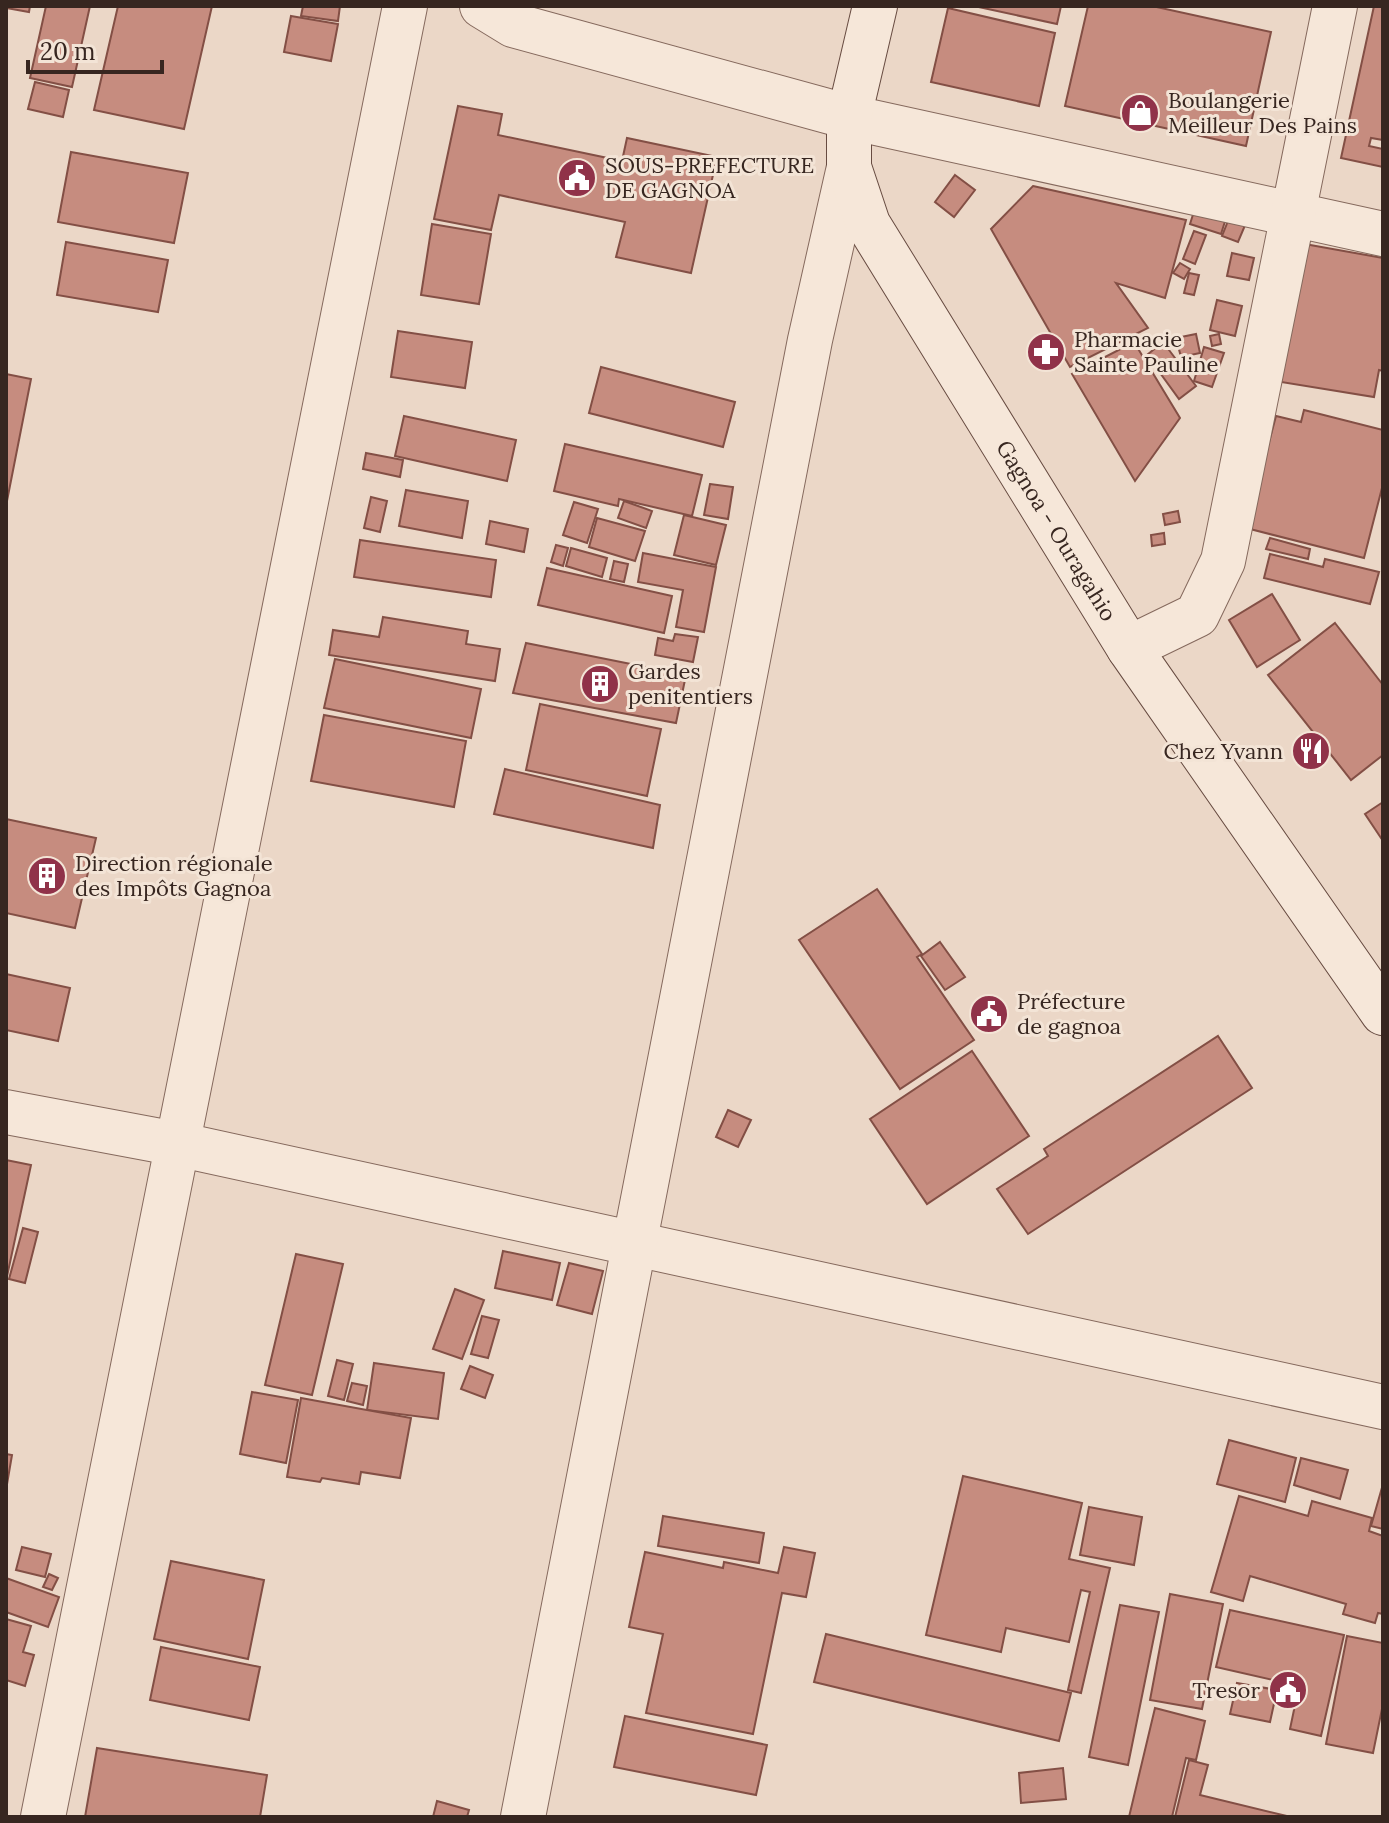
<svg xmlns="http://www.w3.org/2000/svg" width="1389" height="1823" viewBox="0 0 1389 1823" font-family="Lora,serif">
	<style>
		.building { fill: #c68c7f; stroke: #834f45; stroke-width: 2 }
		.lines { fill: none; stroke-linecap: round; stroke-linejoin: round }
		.minor-casing { stroke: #85695d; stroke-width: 46 }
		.secondary-casing { stroke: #674b41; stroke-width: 46 }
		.minor { stroke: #f6e7d9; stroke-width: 44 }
		.secondary { stroke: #f6e7d9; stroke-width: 44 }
		.labels { text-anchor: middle; stroke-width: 6; stroke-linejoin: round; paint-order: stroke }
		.poi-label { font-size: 22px; fill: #372620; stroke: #f3e4d6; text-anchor: start }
		.street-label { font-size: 22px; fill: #372620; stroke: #f3e4d6 }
	</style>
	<rect width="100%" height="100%" fill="#ebd7c7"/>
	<!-- building -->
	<g class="building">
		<path d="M6,6H30L29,12L6,8Z"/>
		<path d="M46,6H90L72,87L30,78Z"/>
		<path d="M118,6H212L184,129L94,110Z"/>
		<path d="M303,6H340L338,21L301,16Z"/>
		<path d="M974,6H1061L1057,24Z"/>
		<path d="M1088,6H1152L1271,32L1246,146L1065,106Z"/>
		<path d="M1374,6H1383V140L1371,138L1369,146L1383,149V167L1341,158Z"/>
		<path d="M948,8L1055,33L1039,106L931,82Z"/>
		<path d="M291,16L338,24L331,61L284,52Z"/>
		<path d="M35,82L69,90L63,117L28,109Z"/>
		<path d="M458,106L502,114L498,135L622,161L627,138L717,157L691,273L616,257L625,222L499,195L491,230L434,219Z"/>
		<path d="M71,152L188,173L174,243L58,222Z"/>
		<path d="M955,175L975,190L954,217L935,202Z"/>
		<path d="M1033,186L1186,220L1165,298L1116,283L1148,328L1070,367L991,229Z"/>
		<path d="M1197,202L1228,212L1221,234L1190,224Z"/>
		<path d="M1230,216L1246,223L1238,242L1222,236Z"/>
		<path d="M432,224L491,234L479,304L421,295Z"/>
		<path d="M1194,231L1206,235L1195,264L1183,259Z"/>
		<path d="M66,242L168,260L158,312L57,295Z"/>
		<path d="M1299,243L1383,258V371L1379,370L1374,397L1275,381Z"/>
		<path d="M1232,253L1254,258L1249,280L1227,276Z"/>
		<path d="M1180,263L1190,269L1184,279L1173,273Z"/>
		<path d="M1189,273L1199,275L1194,295L1184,293Z"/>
		<path d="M1217,300L1242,306L1235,336L1210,330Z"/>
		<path d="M398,331L472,342L465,388L391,377Z"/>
		<path d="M1196,334L1200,353L1181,357L1176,338Z"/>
		<path d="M1219,334L1221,344L1212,346L1210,336Z"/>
		<path d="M1134,342L1180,418L1135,481L1072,374Z"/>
		<path d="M1163,342L1196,386L1179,399L1147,355Z"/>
		<path d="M1204,347L1224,353L1212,387L1194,381Z"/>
		<path d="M601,367L735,402L723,447L589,413Z"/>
		<path d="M6,374L31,379L6,506Z"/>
		<path d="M1304,410L1383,430V484L1364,558L1246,528L1276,416L1301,422Z"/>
		<path d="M404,416L516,440L507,481L395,456Z"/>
		<path d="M565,444L702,475L692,516L619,499L618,506L554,491Z"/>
		<path d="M366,453L403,460L400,477L363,469Z"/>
		<path d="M710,484L733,487L728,519L704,515Z"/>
		<path d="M406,490L468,501L462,538L399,526Z"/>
		<path d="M371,497L387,501L380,532L364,528Z"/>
		<path d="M624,501L652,511L646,528L618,518Z"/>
		<path d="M574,502L598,509L587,543L563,535Z"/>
		<path d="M1178,511L1180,522L1165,525L1163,514Z"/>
		<path d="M684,515L726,525L716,565L674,555Z"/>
		<path d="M597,518L645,531L635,561L589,547Z"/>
		<path d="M490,521L528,529L524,552L486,544Z"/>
		<path d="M1164,533L1165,544L1152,546L1151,535Z"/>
		<path d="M1270,538L1310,549L1308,559L1266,549Z"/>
		<path d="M360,540L496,560L491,597L354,577Z"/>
		<path d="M556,545L568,548L563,566L551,562Z"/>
		<path d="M571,548L607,558L602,577L566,566Z"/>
		<path d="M643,553L716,567L704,632L676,627L683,590L638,582Z"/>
		<path d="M1270,554L1323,567L1325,559L1379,572L1370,604L1264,578Z"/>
		<path d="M614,561L628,564L624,582L610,579Z"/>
		<path d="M547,568L672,596L664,633L538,605Z"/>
		<path d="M1272,594L1300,640L1257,667L1229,620Z"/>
		<path d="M383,617L468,631L466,644L500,649L495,681L329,655L333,630L379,637Z"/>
		<path d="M1335,623L1383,685V755L1351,780L1268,675Z"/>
		<path d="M675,634L698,637L693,662L655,655L658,638L673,641Z"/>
		<path d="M526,643L686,675L676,723L513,693Z"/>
		<path d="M335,659L481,689L471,738L324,708Z"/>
		<path d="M540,704L661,729L647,796L526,770Z"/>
		<path d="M324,715L466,741L454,807L311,781Z"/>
		<path d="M505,769L660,805L653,848L494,814Z"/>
		<path d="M1383,802V841L1365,814Z"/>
		<path d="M6,819L96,838L75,928L6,913Z"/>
		<path d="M877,889L922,954L917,957L974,1040L900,1089L799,940Z"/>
		<path d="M940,942L965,977L945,990L921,956Z"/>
		<path d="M6,974L70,988L58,1041L6,1030Z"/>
		<path d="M1218,1036L1252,1088L1028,1234L997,1189L1048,1156L1044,1149Z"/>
		<path d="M972,1051L1029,1136L927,1204L870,1119Z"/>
		<path d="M728,1110L751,1120L738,1147L716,1137Z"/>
		<path d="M6,1160L31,1165L6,1281Z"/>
		<path d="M23,1228L38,1232L25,1283L9,1279Z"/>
		<path d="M503,1251L560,1263L552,1300L495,1288Z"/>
		<path d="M296,1254L343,1264L312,1395L265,1385Z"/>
		<path d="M569,1263L603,1271L592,1314L557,1305Z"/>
		<path d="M455,1289L484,1300L462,1359L433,1349Z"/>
		<path d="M482,1316L499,1320L488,1358L471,1354Z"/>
		<path d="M337,1360L353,1364L344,1400L328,1396Z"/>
		<path d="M374,1363L444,1373L438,1419L367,1410Z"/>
		<path d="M470,1366L493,1375L485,1398L461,1389Z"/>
		<path d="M352,1383L367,1386L363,1405L347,1401Z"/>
		<path d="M252,1392L298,1400L286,1463L240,1454Z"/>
		<path d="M301,1398L411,1418L400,1478L361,1472L359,1484L322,1478L320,1482L287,1477Z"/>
		<path d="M1229,1440L1296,1458L1285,1502L1217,1484Z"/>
		<path d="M6,1454L12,1455L6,1490Z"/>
		<path d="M1301,1458L1348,1470L1340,1499L1294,1485Z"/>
		<path d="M963,1476L1082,1503L1069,1559L1110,1568L1081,1693L1068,1690L1090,1592L1081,1590L1069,1642L1006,1628L1001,1652L926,1635Z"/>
		<path d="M1383,1484V1529L1371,1526Z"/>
		<path d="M1239,1496L1308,1516L1312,1501L1372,1518L1369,1531L1383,1536V1614L1378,1613L1375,1623L1343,1614L1346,1604L1250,1576L1243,1601L1211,1592Z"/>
		<path d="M1089,1507L1142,1517L1134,1565L1080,1555Z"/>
		<path d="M663,1516L764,1533L759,1563L658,1546Z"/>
		<path d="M22,1547L51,1554L45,1577L16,1570Z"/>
		<path d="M784,1547L815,1553L806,1597L782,1593L753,1734L646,1713L663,1634L629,1627L645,1552L723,1568L724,1562L778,1573Z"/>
		<path d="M171,1561L264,1580L248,1659L154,1639Z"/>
		<path d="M49,1574L58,1578L52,1590L43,1587Z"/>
		<path d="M6,1578L59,1597L48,1627L6,1612Z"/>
		<path d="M1170,1594L1223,1604L1202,1709L1150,1700Z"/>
		<path d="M1120,1605L1159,1612L1128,1765L1089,1757Z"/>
		<path d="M1230,1610L1344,1635L1321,1736L1290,1729L1299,1686L1216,1667Z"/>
		<path d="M6,1619L31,1626L23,1652L34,1655L25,1686L6,1680Z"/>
		<path d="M826,1634L1071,1693L1059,1741L814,1682Z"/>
		<path d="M1347,1636L1383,1643V1704L1373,1753L1326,1744Z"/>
		<path d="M161,1647L260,1667L249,1720L150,1700Z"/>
		<path d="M1237,1683L1277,1690L1270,1722L1230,1714Z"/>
		<path d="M1155,1708L1205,1721L1196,1760L1186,1758L1172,1817H1129Z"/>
		<path d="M625,1716L767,1745L756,1795L614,1767Z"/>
		<path d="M97,1748L267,1775L260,1817H85Z"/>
		<path d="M1189,1760L1208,1765L1200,1795L1291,1817H1175Z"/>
		<path d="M1063,1768L1066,1799L1021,1803L1019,1773Z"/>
		<path d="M437,1801L469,1810L467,1817H433Z"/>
	</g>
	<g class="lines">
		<defs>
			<g id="minor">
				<path d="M482,6L513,25L849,117L1383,234"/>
				<path d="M1129,648L1197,615L1223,561L1335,6"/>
				<path d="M6,1112L177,1144L1383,1407"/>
				<path d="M43,1817L405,6"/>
				<path d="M523,1817L810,340L849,167"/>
			</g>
			<g id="secondary">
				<path id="s1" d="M875,6L849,117V167L868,224L1129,648L1383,1013"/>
			</g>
		</defs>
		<!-- minor casing -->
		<use href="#minor" class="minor-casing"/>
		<!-- secondary casing -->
		<use href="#secondary" class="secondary-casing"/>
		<!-- minor -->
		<use href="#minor" class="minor"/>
		<!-- secondary -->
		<use href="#secondary" class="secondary"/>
	</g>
	<!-- icons -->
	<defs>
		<symbol id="shop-disc" viewBox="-11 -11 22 22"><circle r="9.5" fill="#903249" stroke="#f3e4d6"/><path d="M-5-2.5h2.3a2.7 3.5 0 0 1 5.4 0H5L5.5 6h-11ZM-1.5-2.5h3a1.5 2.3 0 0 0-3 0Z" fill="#fff"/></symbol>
		<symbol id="civic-disc" viewBox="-11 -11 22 22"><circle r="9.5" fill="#903249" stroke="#f3e4d6"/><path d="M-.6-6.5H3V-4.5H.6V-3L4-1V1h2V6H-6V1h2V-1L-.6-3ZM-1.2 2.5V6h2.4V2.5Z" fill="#fff"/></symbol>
		<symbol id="pharmacy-disc" viewBox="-11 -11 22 22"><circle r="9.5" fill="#903249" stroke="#f3e4d6"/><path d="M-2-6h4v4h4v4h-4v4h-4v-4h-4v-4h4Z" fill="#fff"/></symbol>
		<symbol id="building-disc" viewBox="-11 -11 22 22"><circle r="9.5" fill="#903249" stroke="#f3e4d6"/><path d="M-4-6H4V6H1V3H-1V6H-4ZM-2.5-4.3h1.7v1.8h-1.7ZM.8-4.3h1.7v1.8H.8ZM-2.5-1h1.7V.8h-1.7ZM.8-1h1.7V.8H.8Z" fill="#fff"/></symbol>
		<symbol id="restaurant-disc" viewBox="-11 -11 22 22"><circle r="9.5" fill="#903249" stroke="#f3e4d6"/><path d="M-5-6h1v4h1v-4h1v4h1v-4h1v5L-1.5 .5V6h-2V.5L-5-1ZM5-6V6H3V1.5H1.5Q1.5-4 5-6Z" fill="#fff"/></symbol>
	</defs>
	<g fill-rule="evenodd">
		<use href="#shop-disc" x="1118" y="91" width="44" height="44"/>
		<use href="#civic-disc" x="555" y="156" width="44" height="44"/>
		<use href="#pharmacy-disc" x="1024" y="330" width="44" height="44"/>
		<use href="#building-disc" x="578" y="662" width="44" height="44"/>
		<use href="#restaurant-disc" x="1289" y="729" width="44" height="44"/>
		<use href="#building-disc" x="25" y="854" width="44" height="44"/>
		<use href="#civic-disc" x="967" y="992" width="44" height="44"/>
		<use href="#civic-disc" x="1266" y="1668" width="44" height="44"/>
	</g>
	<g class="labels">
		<!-- poi labels -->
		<g class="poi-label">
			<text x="1168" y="108">Boulangerie<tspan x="1168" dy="25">Meilleur Des Pains</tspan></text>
			<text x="605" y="173">SOUS-PREFECTURE<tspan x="605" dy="25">DE GAGNOA</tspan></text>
			<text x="1074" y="347">Pharmacie<tspan x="1074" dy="25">Sainte Pauline</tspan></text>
			<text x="628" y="679">Gardes<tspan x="628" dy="25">penitentiers</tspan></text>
			<text x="1283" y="759" text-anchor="end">Chez Yvann</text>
			<text x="75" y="871">Direction régionale<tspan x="75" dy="25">des Impôts Gagnoa</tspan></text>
			<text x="1017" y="1009">Préfecture<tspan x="1017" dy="25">de gagnoa</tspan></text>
			<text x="1260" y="1698" text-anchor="end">Tresor</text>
		</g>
		<!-- street labels -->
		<g class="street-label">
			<text dy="8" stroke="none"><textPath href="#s1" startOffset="584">Gagnoa - Ouragahio</textPath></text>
		</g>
	</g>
	<!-- border -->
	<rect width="1389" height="1823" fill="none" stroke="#372620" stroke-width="16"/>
	<!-- scale -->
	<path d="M28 60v12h134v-12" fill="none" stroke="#372620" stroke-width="4"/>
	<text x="40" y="60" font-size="24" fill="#372620" stroke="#f3e4d6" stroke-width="6" paint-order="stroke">20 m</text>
</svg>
